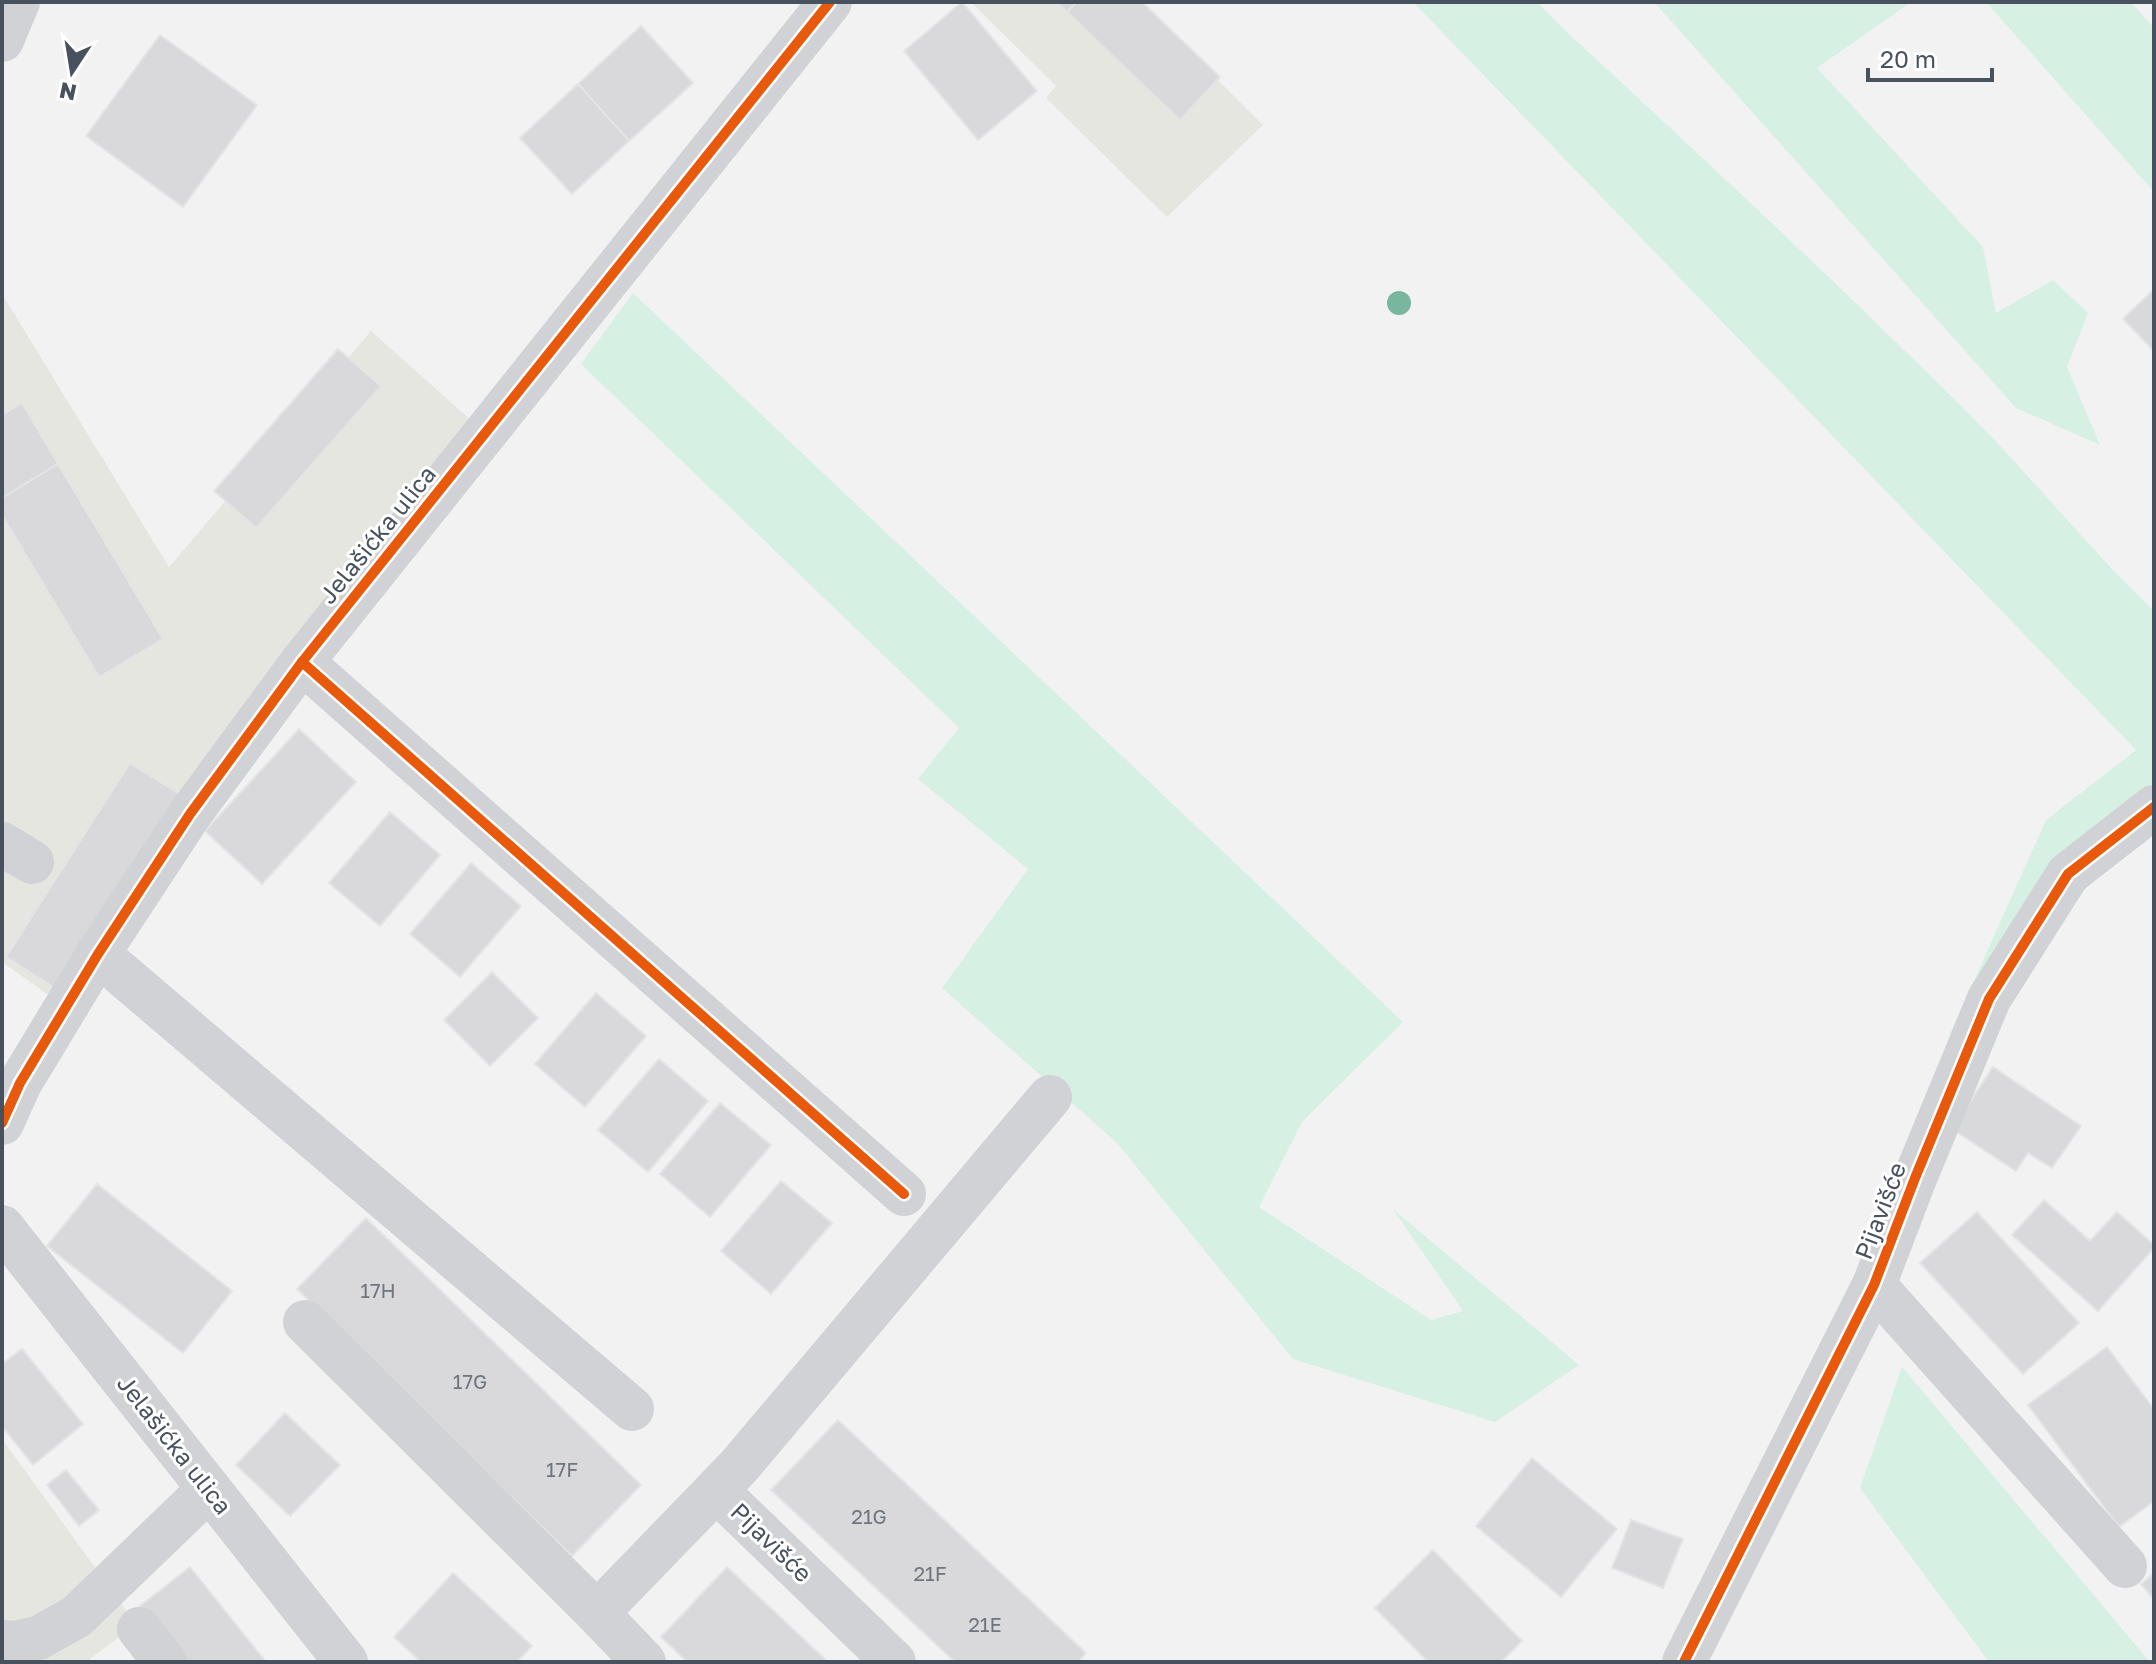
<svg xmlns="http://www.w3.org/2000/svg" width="2156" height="1664" viewBox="0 0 2156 1664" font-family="'Golos Text',sans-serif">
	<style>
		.commercial { fill: #e6e6e0 }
		.green { fill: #d6f1e4 }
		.building { fill: #d9d9db; stroke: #e3e4e5; stroke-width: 2 }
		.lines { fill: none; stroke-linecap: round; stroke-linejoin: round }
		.minor { stroke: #d0d2d5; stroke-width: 44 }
		.cycleway-casing { stroke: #fff; stroke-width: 15 }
		.cycleway { stroke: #e8590c; stroke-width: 10 }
		.tree { fill: #78b69d }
		.labels { text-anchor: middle; stroke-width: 6; stroke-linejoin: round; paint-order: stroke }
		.number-label { font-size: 20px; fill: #6e757f }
		.street-label { font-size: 24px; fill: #48525f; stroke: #fff }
	</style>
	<rect width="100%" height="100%" fill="#f2f2f2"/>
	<!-- commercial -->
	<g class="commercial">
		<path d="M971,2H1139L1263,125L1167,217L1046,98L1056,86Z"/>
		<path d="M2,294L169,567L371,331L473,422L57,1001L2,962Z"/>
		<path d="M2,1439L136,1624L86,1662H2Z"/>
	</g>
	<!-- green -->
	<g class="green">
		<path d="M1413,2H1537L1569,34C1705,160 1840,285 1971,416C2034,479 2089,549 2154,611V803L2126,835L2035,956L1964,1089L1950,1034L2046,820L2136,750Z"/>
		<path d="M1654,2H1911L1817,68L1983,247L1996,313L2053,280L2088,313L2067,367L2100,445L2016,408Z"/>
		<path d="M1986,2H2131L2154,28V192Z"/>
		<path d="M633,293L1403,1022L1302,1122L1259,1207L1431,1320L1463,1311L1393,1209L1579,1365L1495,1422L1293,1359L1117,1143L942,988L1028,869L918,779L959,728L581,364Z"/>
		<path d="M1902,1367L2150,1662H1989L1860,1488Z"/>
	</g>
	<!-- building -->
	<g class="building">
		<path d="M962,2L1037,91L978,140L904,51Z"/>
		<path d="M1056,2H1077L1067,12Z"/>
		<path d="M1077,2H1142L1220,77L1180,120L1067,12Z"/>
		<path d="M641,26L693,83L629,141L578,84Z"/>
		<path d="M160,35L257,105L183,207L86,136Z"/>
		<path d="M578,84L629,141L572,194L520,138Z"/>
		<path d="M2154,289V351L2123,319Z"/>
		<path d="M338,349L381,386L256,528L214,491Z"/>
		<path d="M22,403L58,464L2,498V415Z"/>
		<path d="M58,464L163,639L99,677L2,515V498Z"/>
		<path d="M299,729L356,782L262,884L205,831Z"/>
		<path d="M130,763L179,794L55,988L6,957Z"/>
		<path d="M390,812L440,855L380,926L329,883Z"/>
		<path d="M471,863L521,906L460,977L410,934Z"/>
		<path d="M492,972L538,1018L490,1066L444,1020Z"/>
		<path d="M596,993L646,1036L585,1107L535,1064Z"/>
		<path d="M659,1059L708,1101L648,1172L598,1130Z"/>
		<path d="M1993,1067L2081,1126L2052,1168L2028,1153L2016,1171L1952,1129Z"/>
		<path d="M720,1103L771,1145L710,1217L660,1174Z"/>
		<path d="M781,1181L832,1223L771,1294L721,1251Z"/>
		<path d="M97,1184L232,1291L183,1353L47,1246Z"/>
		<path d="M2044,1200L2090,1241L2117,1212L2154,1245V1248L2098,1311L2012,1235Z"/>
		<path d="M1977,1212L2079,1323L2023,1374L1920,1263Z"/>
		<path d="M366,1218L641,1485L572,1556L297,1289Z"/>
		<path d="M2107,1347L2154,1409V1501L2119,1527L2028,1405Z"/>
		<path d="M22,1349L83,1424L33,1465L2,1426V1364Z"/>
		<path d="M285,1413L340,1465L290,1516L236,1465Z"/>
		<path d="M838,1420L1086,1653L1078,1662H955L771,1490Z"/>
		<path d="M1532,1458L1617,1529L1561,1597L1476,1526Z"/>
		<path d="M66,1470L99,1510L79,1526L47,1485Z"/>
		<path d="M1631,1520L1683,1539L1663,1588L1612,1568Z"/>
		<path d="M1433,1550L1522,1641L1501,1662H1428L1375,1608Z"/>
		<path d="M190,1567L266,1662H170L131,1613Z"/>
		<path d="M727,1567L828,1662H687L661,1637Z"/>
		<path d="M453,1573L532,1646L517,1662H419L420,1661L394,1637Z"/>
		<path d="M2154,1573V1599L2141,1584Z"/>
	</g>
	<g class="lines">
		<!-- minor -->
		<g class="minor">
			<path d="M2,40L18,2"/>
			<path d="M302,662L904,1194"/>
			<path d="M2,844L32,862"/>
			<path d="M98,954L632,1409"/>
			<path d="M2,1123L20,1083L98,954L190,814L302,662L830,2"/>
			<path d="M2,1227L346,1662"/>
			<path d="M1874,1285L2125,1566"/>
			<path d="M305,1322L597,1613"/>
			<path d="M716,1490L740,1465L1050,1097"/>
			<path d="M139,1629L165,1662"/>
			<path d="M2,1642L13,1643L38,1638L76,1617L209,1489"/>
			<path d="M644,1662L597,1613L716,1490L894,1662"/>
			<path d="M1684,1662L1874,1285L1915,1178L1989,999L2068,874L2154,807"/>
		</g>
		<defs>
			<g id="cycleway">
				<path d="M302,662L904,1194"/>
				<path d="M2,1123L20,1083L98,954L190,814L302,662L830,2"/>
				<path d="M1684,1662L1874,1285L1915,1178L1989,999L2068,874L2154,807"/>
			</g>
		</defs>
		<!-- cycleway casing -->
		<use href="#cycleway" class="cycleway-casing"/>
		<!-- cycleway -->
		<use href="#cycleway" class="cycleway"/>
	</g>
	<!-- trees -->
	<circle class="tree" cx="1399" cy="303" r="12"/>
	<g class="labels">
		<!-- number labels -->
		<g class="number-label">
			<text x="378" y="1298">17H</text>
			<text x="470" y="1389">17G</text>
			<text x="562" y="1477">17F</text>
			<text x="869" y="1524">21G</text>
			<text x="930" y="1581">21F</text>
			<text x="985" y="1632">21E</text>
		</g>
		<!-- street labels -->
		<g class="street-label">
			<text transform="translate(378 535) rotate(-51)" y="8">Jelašićka ulica</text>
			<text transform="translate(1881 1211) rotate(-69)" y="8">Pijavišće</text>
			<text transform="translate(174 1445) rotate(52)" y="8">Jelašićka ulica</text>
			<text transform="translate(771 1543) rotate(44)" y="8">Pijavišće</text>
		</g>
	</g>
	<!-- border -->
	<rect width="2156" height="1664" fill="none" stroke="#48525f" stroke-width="8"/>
	<!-- north arrow -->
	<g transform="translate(72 72) rotate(192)" stroke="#ffffff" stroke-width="6" paint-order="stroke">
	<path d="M0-6L14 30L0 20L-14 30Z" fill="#48525f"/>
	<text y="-12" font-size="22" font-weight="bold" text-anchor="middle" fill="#48525f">N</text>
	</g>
	<!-- scale -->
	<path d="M1868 68v12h124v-12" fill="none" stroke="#48525f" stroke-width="4"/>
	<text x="1880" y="68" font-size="24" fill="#48525f" stroke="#ffffff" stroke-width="6" paint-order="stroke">20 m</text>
</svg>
